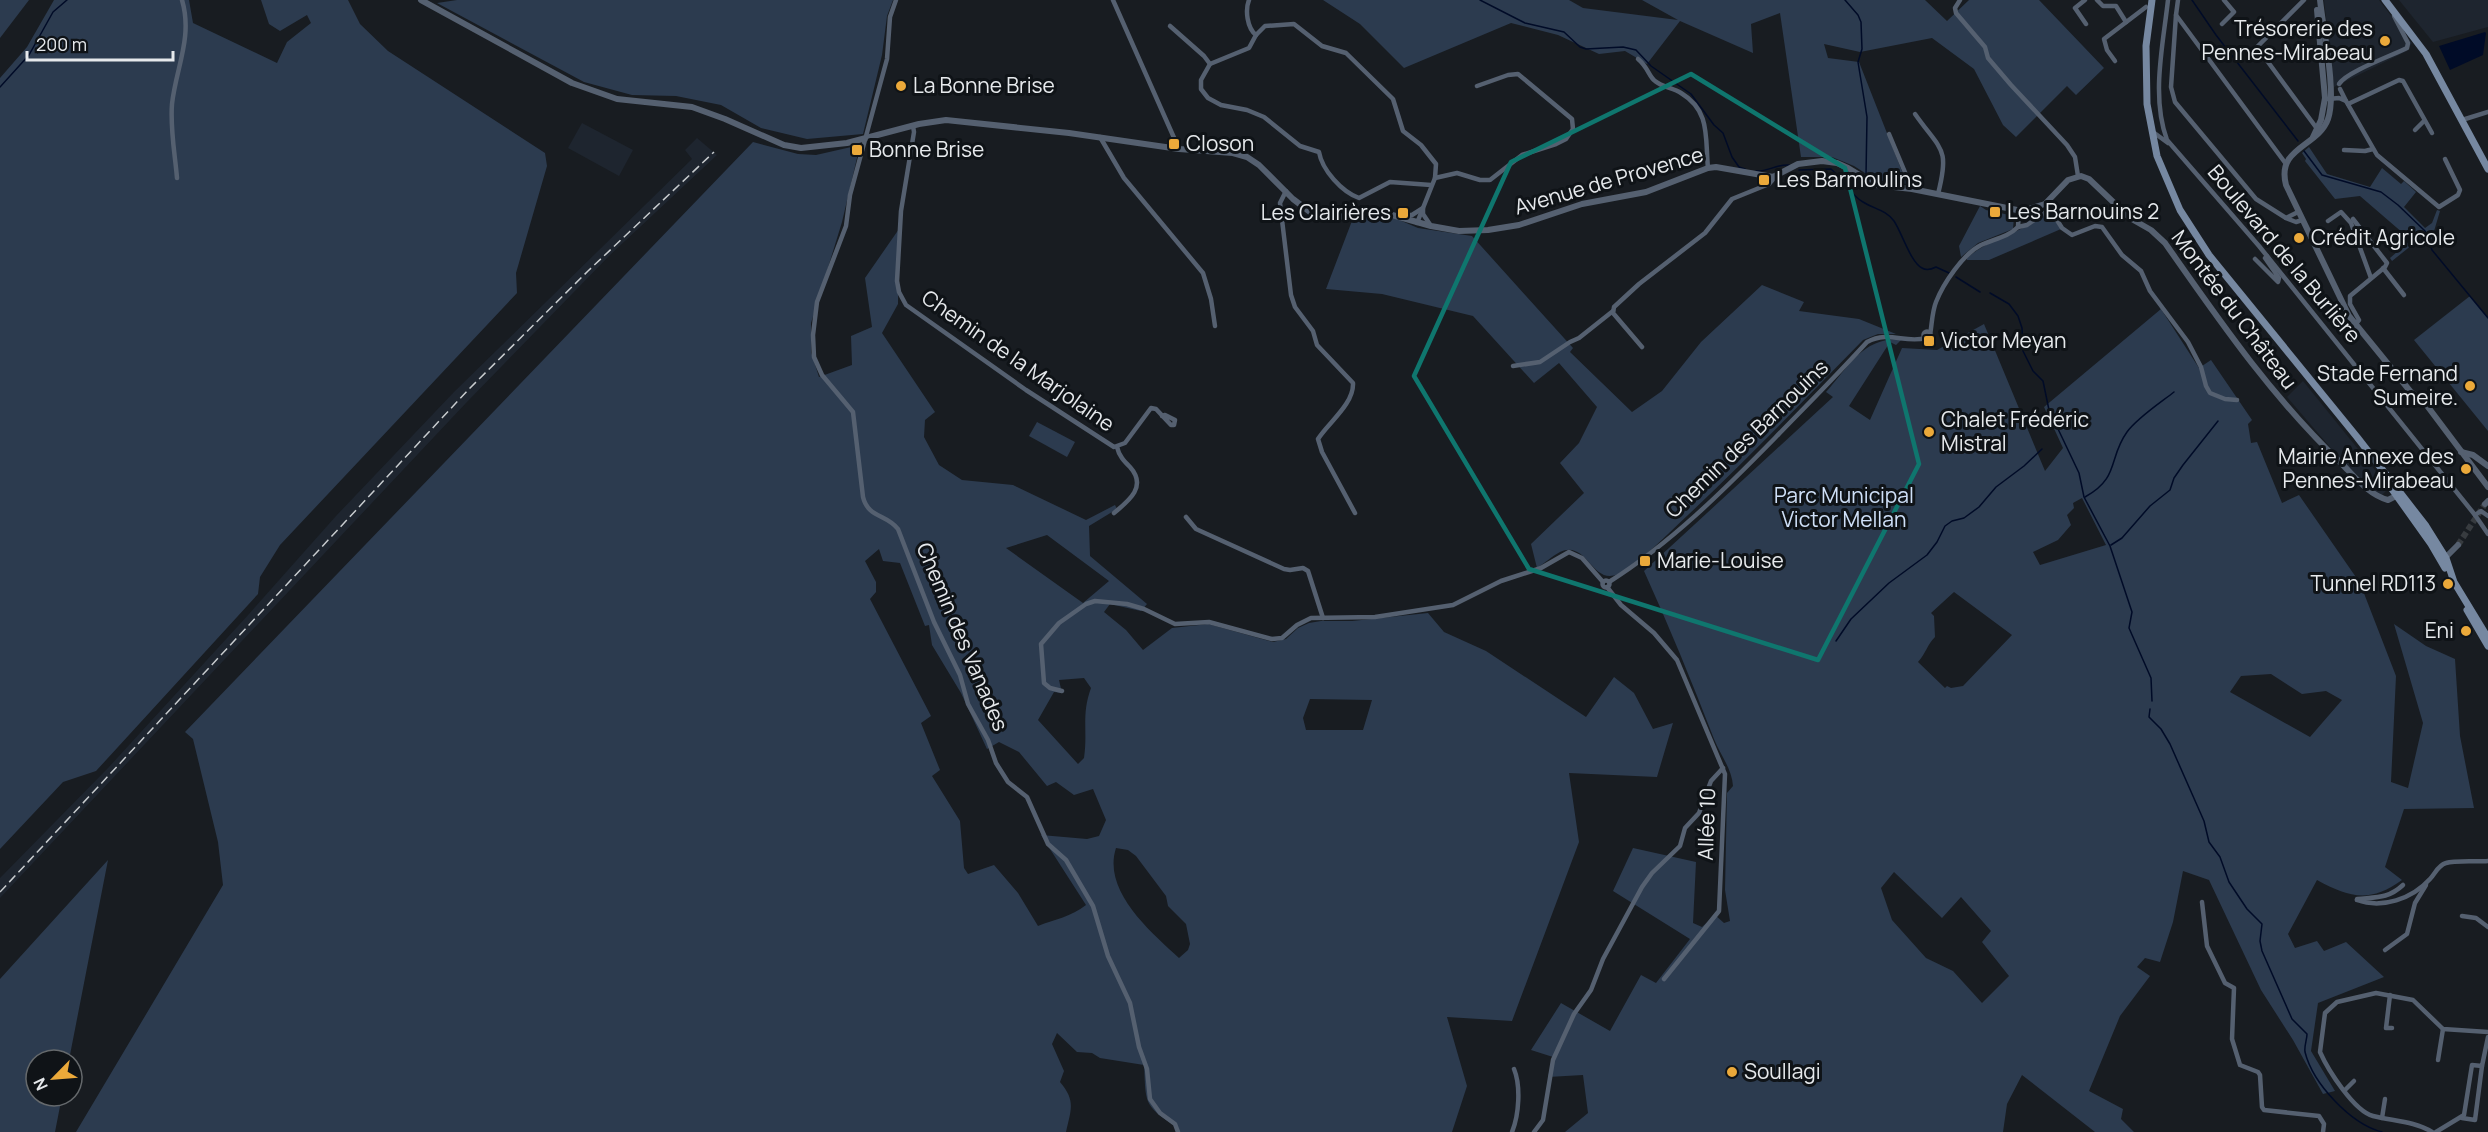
<svg xmlns="http://www.w3.org/2000/svg" width="2488" height="1132" viewBox="0 0 2488 1132" font-family="Manrope,sans-serif">
	<style>
		.built { fill: #1e252f }
		.green { fill: #2c3b4f; fill-rule: evenodd }
		.water { fill: #000b27 }
		.lines { fill: none; stroke-linecap: round; stroke-linejoin: round }
		.stream { stroke: #000b27; stroke-width: 1.5 }
		.tertiary-tunnel { stroke: #373b3f; stroke-width: 6; stroke-dasharray: 6 3; stroke-linecap: butt }
		.minor { stroke: #556070; stroke-width: 4.5 }
		.tertiary { stroke: #556070; stroke-width: 6 }
		.secondary { stroke: #7688a1; stroke-width: 7 }
		.rail { stroke: #c8cccf; stroke-width: 1.5; stroke-dasharray: 9 4.5; stroke-linecap: butt }
		.marked { fill: none; stroke: #0f766e; stroke-width: 4.5; stroke-linejoin: round }
		.poi-dot { fill: #eba93a; stroke: #0f1317; stroke-width: 2 }
		.labels { text-anchor: middle; stroke-width: 6; stroke-linejoin: round; paint-order: stroke }
		.poi-label { font-size: 21px; fill: #e6e9ec; stroke: #0f1317; text-anchor: start }
		.street-label { font-size: 21px; fill: #e6e9ec; stroke: #0f1317 }
		.park-label { font-size: 21px; fill: #cfe0f8; stroke: #0f1317 }
	</style>
	<rect width="100%" height="100%" fill="#181c21"/>
	<!-- built -->
	<g class="built">
		<path d="M2324,0H2379L2412,43L2407,51L2334,87Z"/>
		<path d="M2399,0H2488V27L2433,42Z"/>
		<path d="M582,123L633,150L619,176L568,148Z"/>
		<path d="M697,138L717,155L610,255L466,403L0,898V878L108,768L249,614L336,516L454,392L692,159L685,150Z"/>
		<path d="M2303,381L2379,475L2387,490L2381,496L2342,461L2287,397Z"/>
	</g>
	<!-- green -->
	<g class="green">
		<path d="M0,0H29L0,38Z"/>
		<path d="M54,0H189L193,23L277,63L287,42L311,23L307,15L280,31L269,24L261,0H348L360,24L388,51L545,153L547,166L516,273L517,293L280,545L260,577L258,594L96,771L63,782L0,849V78L27,47Z"/>
		<path d="M457,0H893L887,16L882,55L863,134L807,139L761,128L721,105L676,96L632,95L584,82L437,3Z"/>
		<path d="M1323,0H1569L1583,8L1678,20L1642,0H1925L1947,21L1969,0H2039L2104,68L2076,95L2067,86L2016,137L2003,125L1974,69L1932,38L1860,52L1824,44L1828,58L1859,62L1907,184L1876,180L1854,166L1832,157H1801L1780,13L1751,24L1753,53L1680,21L1647,64L1625,51L1599,54L1558,35L1511,23L1404,68L1360,24Z"/>
		<path d="M753,142L798,154L816,155L860,145L842,222L811,323V352L819,377L852,365L851,336L872,327L865,278L899,229L898,304L882,333L935,412L925,420L924,437L939,465L962,480L1013,485L1086,520L1115,505L1117,509L1089,526L1090,556L1147,604L1141,611L1110,604L1104,612L1126,630L1143,650L1172,628L1208,624L1273,642L1286,639L1298,628L1309,623L1321,621H1352L1428,613L1444,632L1486,651L1586,717L1614,677L1634,693L1653,729L1673,723L1657,777L1569,773L1579,842L1512,1021L1447,1017L1467,1086L1452,1132H1176L1174,1125C1143,1105 1146,1102 1144,1065L1100,1058L1092,1053L1077,1052L1057,1033L1052,1044L1064,1071L1060,1082C1076,1101 1071,1109 1066,1132H76L223,885L218,842L193,739L185,732ZM1047,535L1109,581L1083,603L1006,548ZM879,549L883,561L900,563L925,626L929,625L932,645L961,693L987,749L999,742L1019,752L1047,786L1056,782L1074,795L1093,789L1106,820L1099,836L1087,839L1041,835L1086,905C1071,917 1055,919 1038,926L1018,893L994,865L968,874L964,868L960,821L932,776L940,770L921,723L931,716L870,599L876,592V582L865,561ZM1084,678L1091,688C1081,715 1088,731 1084,758L1078,764L1038,720L1054,692L1062,693L1059,680ZM1310,699L1372,700L1363,730H1306L1303,718ZM1116,848L1128,850L1136,856L1166,896L1168,906L1186,924L1190,944L1188,950L1179,958C1151,932 1102,891 1116,848Z"/>
		<path d="M2309,147L2327,174L2370,187L2382,168L2401,184L2404,181L2416,192L2404,207L2425,228L2432,223L2437,210L2440,211L2432,238L2428,242L2422,237L2392,261L2390,258L2411,240L2360,196L2335,199L2305,161L2306,159L2302,153Z"/>
		<path d="M1980,206L1986,210L2014,216L2013,229L1978,243L1961,257L1959,246Z"/>
		<path d="M2049,211L2061,229L1989,260H1967V258C1990,237 2025,233 2049,211Z"/>
		<path d="M1355,213L1390,216L1418,228L1472,236L1573,348L1570,352L1632,412L1662,391L1701,342L1762,285L1804,302L1799,311L1859,319L1896,334H1878L1863,340C1805,399 1748,459 1688,515C1666,535 1644,560 1618,574C1592,586 1587,539 1560,552C1552,556 1545,563 1537,568L1531,544L1584,493L1560,463L1579,443L1597,407L1559,363L1534,383L1473,316L1382,294L1326,289Z"/>
		<path d="M2470,296L2488,318V431L2414,340Z"/>
		<path d="M2161,309L2199,368L2211,360L2252,420L2248,424L2251,443L2257,442L2282,503L2299,495L2360,583L2396,676L2391,782L2408,788L2423,723L2394,624L2426,646L2455,659L2460,736L2474,808L2404,809L2385,867L2402,880C2370,903 2350,898 2317,880L2288,934L2295,948L2317,941L2324,951L2346,942L2384,977L2318,1003L2311,1051L2335,1091L2323,1094L2293,1040L2261,990L2209,880L2183,871L2173,922L2160,962L2145,958L2137,967L2150,976L2120,1016L2089,1091L2123,1109L2121,1119L2134,1132H2095L2022,1075L2007,1104L2003,1132H1565L1588,1113L1583,1075L1548,1077L1553,1057L1531,1050L1561,1003L1610,1031L1641,975L1656,983L1690,939L1613,891L1633,848L1696,862L1693,923L1702,927L1715,915L1724,923L1730,921L1725,890L1727,793L1733,786C1732,769 1720,754 1714,739C1692,682 1669,626 1644,571L1833,397L1826,392C1850,365 1863,337 1902,339L1896,345L1890,342L1849,406L1870,420L1902,348L1937,350L1984,324L2045,471L2063,448L2044,407ZM2082,498L2106,545L2040,565L2033,552L2058,540L2071,525L2067,515L2074,508L2073,503ZM1954,592L2012,635L1963,686L1951,688L1947,686L1945,688L1918,662C1926,653 1927,645 1935,637L1934,616L1931,613ZM2271,674L2302,694L2326,691L2342,700L2310,737L2230,692L2241,676ZM1894,872L1942,918L1961,897L1991,931L1982,942L2009,976L1982,1003L1953,971L1926,958L1892,920L1881,888Z"/>
		<path d="M1037,422L1075,442L1067,457L1029,436Z"/>
		<path d="M108,860L69,1060H36V1096H62L55,1132H0V979Z"/>
	</g>
	<!-- water -->
	<path class="water" d="M2485,32L2486,33L2483,55L2450,70L2439,46Z"/>
	<g class="lines">
		<!-- stream -->
		<g class="stream">
			<path d="M1480,0L1525,23L1564,32L1580,47L1586,49L1623,47L1636,50L1651,66L1691,94L1714,125L1723,133L1732,157L1739,167L1745,169"/>
			<path d="M1845,0L1858,15L1861,22L1862,49L1858,62L1867,117L1866,175"/>
			<path d="M2192,0L2216,35L2298,141"/>
			<path d="M0,87L29,55L53,12L67,0"/>
			<path d="M2304,151L2322,175L2381,192L2398,205L2425,231L2432,250L2488,318"/>
			<path d="M1799,170L1831,169C1843,179 1850,195 1863,202C1874,209 1886,210 1894,221C1902,233 1911,263 1922,268C1927,271 1932,269 1936,267L1949,273"/>
			<path d="M1756,171C1767,172 1777,164 1789,165"/>
			<path d="M1956,277L1980,292"/>
			<path d="M1990,293L2009,304L2018,316L2022,328L2023,351L2033,371L2043,381L2049,410L2079,473L2084,497L2110,546L2132,612L2129,628L2151,678L2152,701"/>
			<path d="M2085,497C2120,478 2108,458 2127,432C2137,418 2160,403 2174,392"/>
			<path d="M2111,545L2122,538L2150,506L2170,490L2174,478L2183,465L2218,421"/>
			<path d="M1836,641L1851,619L1889,583L1927,555L1937,542L1945,526L1952,521L1964,518L1979,507L1996,487L2024,466L2042,449"/>
			<path d="M2150,709L2149,717L2161,729L2170,744L2204,821L2209,842L2220,857L2229,882L2247,909L2262,924L2260,941L2262,951L2292,1019L2307,1034C2307,1040 2304,1046 2305,1052C2313,1084 2351,1124 2382,1132"/>
		</g>
		<!-- tertiary-tunnel -->
		<path class="tertiary-tunnel" d="M2458,545L2485,504"/>
		<!-- minor -->
		<g class="minor">
			<path d="M896,0L890,17L887,59L850,195L846,226L817,302L813,335L814,357L822,375L853,412L863,497C868,518 887,514 898,529L934,622L960,675L968,704L988,740L996,763L1008,782L1027,797L1048,844L1066,860L1093,906L1108,956L1130,1003L1139,1047L1147,1069L1150,1099L1160,1113L1175,1124L1178,1132"/>
			<path d="M1113,0L1179,149"/>
			<path d="M1249,0C1245,10 1247,28 1256,35"/>
			<path d="M1960,0L1955,8L1956,13L1985,47L1988,58L2011,85L2067,145L2075,157L2078,176"/>
			<path d="M2085,0L2075,8L2086,24"/>
			<path d="M2097,0L2103,6H2116L2126,22"/>
			<path d="M2168,0C2163,45 2151,97 2167,140L2259,246L2475,515L2481,511L2488,516"/>
			<path d="M2178,0L2176,15L2286,164"/>
			<path d="M2304,0L2257,47L2318,130"/>
			<path d="M2176,15L2171,87L2175,102L2256,199L2286,218L2298,212"/>
			<path d="M2222,24L2234,12L2224,0"/>
			<path d="M1170,26L1204,56L1210,64"/>
			<path d="M1638,59C1648,67 1649,77 1655,81C1662,87 1673,88 1681,93C1711,111 1705,138 1708,168"/>
			<path d="M2115,61L2107,50L2104,39L2146,7"/>
			<path d="M2339,84C2346,72 2391,56 2407,48L2408,43L2394,16"/>
			<path d="M2328,99L2339,98L2346,101L2340,89"/>
			<path d="M2346,101L2377,155L2439,207L2458,195L2460,190L2445,159"/>
			<path d="M2348,104L2399,80L2403,81L2432,133"/>
			<path d="M1915,114C1941,151 1950,147 1938,194"/>
			<path d="M2462,120L2488,112"/>
			<path d="M913,126L914,132L901,211L897,281L899,292L906,305L1026,390L1114,447L1125,443L1151,408L1156,409L1171,425H1174L1175,420L1165,415L1162,416"/>
			<path d="M2415,130L2424,121"/>
			<path d="M2153,132L2168,143"/>
			<path d="M1889,134L1912,189"/>
			<path d="M1100,137L1124,178L1203,273L1211,299L1215,326"/>
			<path d="M2344,150L2365,151L2373,149"/>
			<path d="M177,178C175,154 170,129 172,104C176,68 193,37 182,0"/>
			<path d="M1435,178L1457,173L1480,180H1490L1522,155L1556,144L1566,139L1573,129L1572,119L1518,74L1508,75L1477,86"/>
			<path d="M1286,191L1280,203L1291,295L1295,307L1313,331L1317,345L1353,383C1354,404 1328,423 1318,439L1322,452L1355,513"/>
			<path d="M1398,215H1412L1423,208V214L1431,226"/>
			<path d="M2286,218L2296,222L2302,220"/>
			<path d="M2353,219L2387,263L2385,267L2350,296V304L2359,320L2355,325"/>
			<path d="M2328,221L2341,212L2351,223L2371,278"/>
			<path d="M1417,223L1435,178L1436,164L1421,145L1403,131L1393,99L1346,53L1322,46L1294,24L1265,26L1256,35L1249,48L1210,64L1201,80V89L1208,98L1221,105L1247,110L1264,117L1300,146L1319,152C1322,170 1342,192 1359,198L1390,182L1431,185"/>
			<path d="M2018,227L2027,225L2050,209L2062,228L2072,235L2095,226L2102,227L2122,255L2141,271L2150,291L2188,342L2201,367L2206,386L2210,393L2225,399L2237,400"/>
			<path d="M2255,259L2278,282L2279,278L2265,258L2267,256"/>
			<path d="M2383,268L2404,295"/>
			<circle cx="1927" cy="335" r="3.5"/>
			<path d="M1930,335C1932,324 1932,312 1936,302C1943,284 1963,254 1981,245C1994,239 2008,237 2018,227L2019,211"/>
			<path d="M1642,347L1613,313L1614,307L1639,284L1705,233L1732,199L1769,184L1776,176"/>
			<path d="M1513,366L1540,362L1570,342L1579,338L1613,311"/>
			<path d="M1114,513C1130,500 1147,486 1130,467C1124,461 1119,456 1117,447"/>
			<path d="M2475,515L2488,534"/>
			<path d="M1186,517L1196,529L1284,569L1290,570L1303,568L1308,571L1323,618"/>
			<circle cx="1606" cy="584" r="3.5"/>
			<path d="M1609,582C1671,543 1724,490 1775,438C1806,406 1837,375 1867,342C1889,330 1905,344 1926,338"/>
			<path d="M1607,587L1621,605L1654,633L1677,660L1725,774L1719,911L1664,979"/>
			<path d="M1062,691L1050,688L1044,683L1041,644L1059,623L1086,604L1095,601L1127,604L1144,609L1175,624L1209,622L1272,639L1282,638L1297,625L1311,618L1375,617L1453,605L1501,581L1541,568L1569,552L1582,558L1603,582"/>
			<path d="M2357,900C2382,909 2412,899 2430,879C2435,874 2438,865 2446,863C2455,860 2477,862 2488,861"/>
			<path d="M2357,900V899C2376,897 2388,899 2403,885"/>
			<path d="M2202,902L2207,946L2225,983L2234,988L2232,1039L2240,1065L2258,1072L2260,1075L2262,1107L2264,1110L2319,1116L2324,1124L2323,1132"/>
			<path d="M2462,916L2476,918L2488,927"/>
			<path d="M2385,950L2407,934L2415,903L2426,885"/>
			<path d="M2390,995L2386,1028H2392"/>
			<path d="M2438,1060L2443,1029"/>
			<path d="M2345,1090L2354,1081"/>
			<path d="M2382,1118L2385,1099"/>
			<path d="M2462,1118L2475,1120L2482,1066"/>
			<path d="M1512,1132C1519,1115 1521,1086 1514,1069"/>
			<path d="M1534,1132L1543,1120L1553,1060L1574,1014L1591,990L1603,959L1642,887L1652,873L1680,846L1685,828L1699,813L1711,781L1723,768"/>
			<path d="M2432,1132C2415,1121 2392,1121 2373,1116C2354,1111 2328,1070 2320,1052L2325,1013L2337,1002L2376,993L2413,1000L2443,1029L2488,1032"/>
			<path d="M2436,1132L2464,1115L2472,1065L2482,1066L2488,1037"/>
		</g>
		<!-- tertiary -->
		<g class="tertiary">
			<path d="M421,0L572,83L617,99L692,107L725,119L784,145L801,148L847,143L919,124L946,120L1069,133L1179,149L1233,153L1247,157L1259,165L1293,199L1318,218L1332,219L1371,209L1431,226L1459,231L1488,230L1519,225L1582,204L1646,192L1708,168L1716,167L1773,177L1798,164L1822,161L1837,163L1848,168L1876,185L1912,189L2022,211L2045,204L2068,180L2081,176L2089,179L2130,218L2151,230L2165,243C2221,323 2271,396 2342,464C2355,477 2369,495 2388,500L2396,496L2395,492"/>
			<path d="M2320,0C2323,29 2337,93 2328,119C2318,147 2276,147 2286,185L2349,316L2410,391L2425,403L2488,487"/>
			<path d="M2313,137L2321,120L2325,98L2317,10"/>
			<path d="M2461,452L2473,455L2488,466"/>
			<path d="M2485,504L2488,501"/>
			<path d="M2444,559L2458,545"/>
		</g>
		<!-- secondary -->
		<g class="secondary">
			<path d="M2152,0L2146,46L2147,104L2157,156L2180,210L2209,255L2357,437L2426,526L2446,558L2454,582L2488,638"/>
			<path d="M2385,0L2426,54L2488,169"/>
			<path d="M2384,478L2431,544L2445,568"/>
			<path d="M2467,610L2488,646"/>
		</g>
		<!-- rail -->
		<path class="rail" d="M0,892L469,389L588,271L714,152"/>
	</g>
	<!-- marked area -->
	<path class="marked" d="M1691,74L1845,168L1919,464L1818,660L1529,569L1414,376L1511,162Z"/>
	<!-- markers -->
	<g class="poi-dot">
		<circle cx="2385" cy="41" r="6"/>
		<circle cx="901" cy="86" r="6"/>
		<rect x="1168" y="138" width="12" height="12" rx="3"/>
		<rect x="851" y="144" width="12" height="12" rx="3"/>
		<rect x="1758" y="174" width="12" height="12" rx="3"/>
		<rect x="1989" y="206" width="12" height="12" rx="3"/>
		<rect x="1397" y="207" width="12" height="12" rx="3"/>
		<circle cx="2299" cy="238" r="6"/>
		<rect x="1923" y="335" width="12" height="12" rx="3"/>
		<circle cx="2470" cy="386" r="6"/>
		<circle cx="1929" cy="432" r="6"/>
		<circle cx="2466" cy="469" r="6"/>
		<rect x="1639" y="555" width="12" height="12" rx="3"/>
		<circle cx="2448" cy="584" r="6"/>
		<circle cx="2466" cy="631" r="6"/>
		<circle cx="1732" cy="1072" r="6"/>
	</g>
	<g class="labels">
		<!-- poi labels -->
		<g class="poi-label">
			<text x="2373" y="36" text-anchor="end">Trésorerie des<tspan x="2373" dy="24">Pennes-Mirabeau</tspan></text>
			<text x="913" y="93">La Bonne Brise</text>
			<text x="1186" y="151">Closon</text>
			<text x="869" y="157">Bonne Brise</text>
			<text x="1776" y="187">Les Barmoulins</text>
			<text x="2007" y="219">Les Barnouins 2</text>
			<text x="1391" y="220" text-anchor="end">Les Clairières</text>
			<text x="2311" y="245">Crédit Agricole</text>
			<text x="1941" y="348">Victor Meyan</text>
			<text x="2458" y="381" text-anchor="end">Stade Fernand<tspan x="2458" dy="24">Sumeire.</tspan></text>
			<text x="1941" y="427">Chalet Frédéric<tspan x="1941" dy="24">Mistral</tspan></text>
			<text x="2454" y="464" text-anchor="end">Mairie Annexe des<tspan x="2454" dy="24">Pennes-Mirabeau</tspan></text>
			<text x="1657" y="568">Marie-Louise</text>
			<text x="2436" y="591" text-anchor="end">Tunnel RD113</text>
			<text x="2454" y="638" text-anchor="end">Eni</text>
			<text x="1744" y="1079">Soullagi</text>
		</g>
		<!-- street labels -->
		<g class="street-label">
			<text transform="translate(1609 181) rotate(-16)" y="7">Avenue de Provence</text>
			<text transform="translate(2284 254) rotate(50)" y="7">Boulevard de la Burlière</text>
			<text transform="translate(2234 310) rotate(53)" y="7">Montée du Château</text>
			<text transform="translate(1018 361) rotate(35)" y="7">Chemin de la Marjolaine</text>
			<text transform="translate(1747 439) rotate(-44)" y="7">Chemin des Barnouins</text>
			<text transform="translate(962 637) rotate(67)" y="7">Chemin des Vanades</text>
			<text transform="translate(1707 824) rotate(-88)" y="7">Allée 10</text>
		</g>
		<!-- park labels -->
		<g class="park-label">
			<text x="1844" y="503">Parc Municipal<tspan x="1844" dy="24">Victor Mellan</tspan></text>
		</g>
	</g>
	<!-- north arrow -->
	<g transform="translate(54 1078) rotate(245)"><circle r="28" fill="#0f1317" stroke="#65696c" stroke-width="1.5"/>
	<path d="M0-4.5L10 22L0 15L-10 22Z" fill="#eba93a"/>
	<text y="-9" font-size="16" font-weight="bold" text-anchor="middle" fill="#e6e9ec">N</text>
	</g>
	<!-- scale -->
	<path d="M27 51v9h146v-9" fill="none" stroke="#e6e9ec" stroke-width="3"/>
	<text x="36" y="51" font-size="18" fill="#e6e9ec" stroke="#0f1317" stroke-width="4.5" paint-order="stroke">200 m</text>
</svg>
